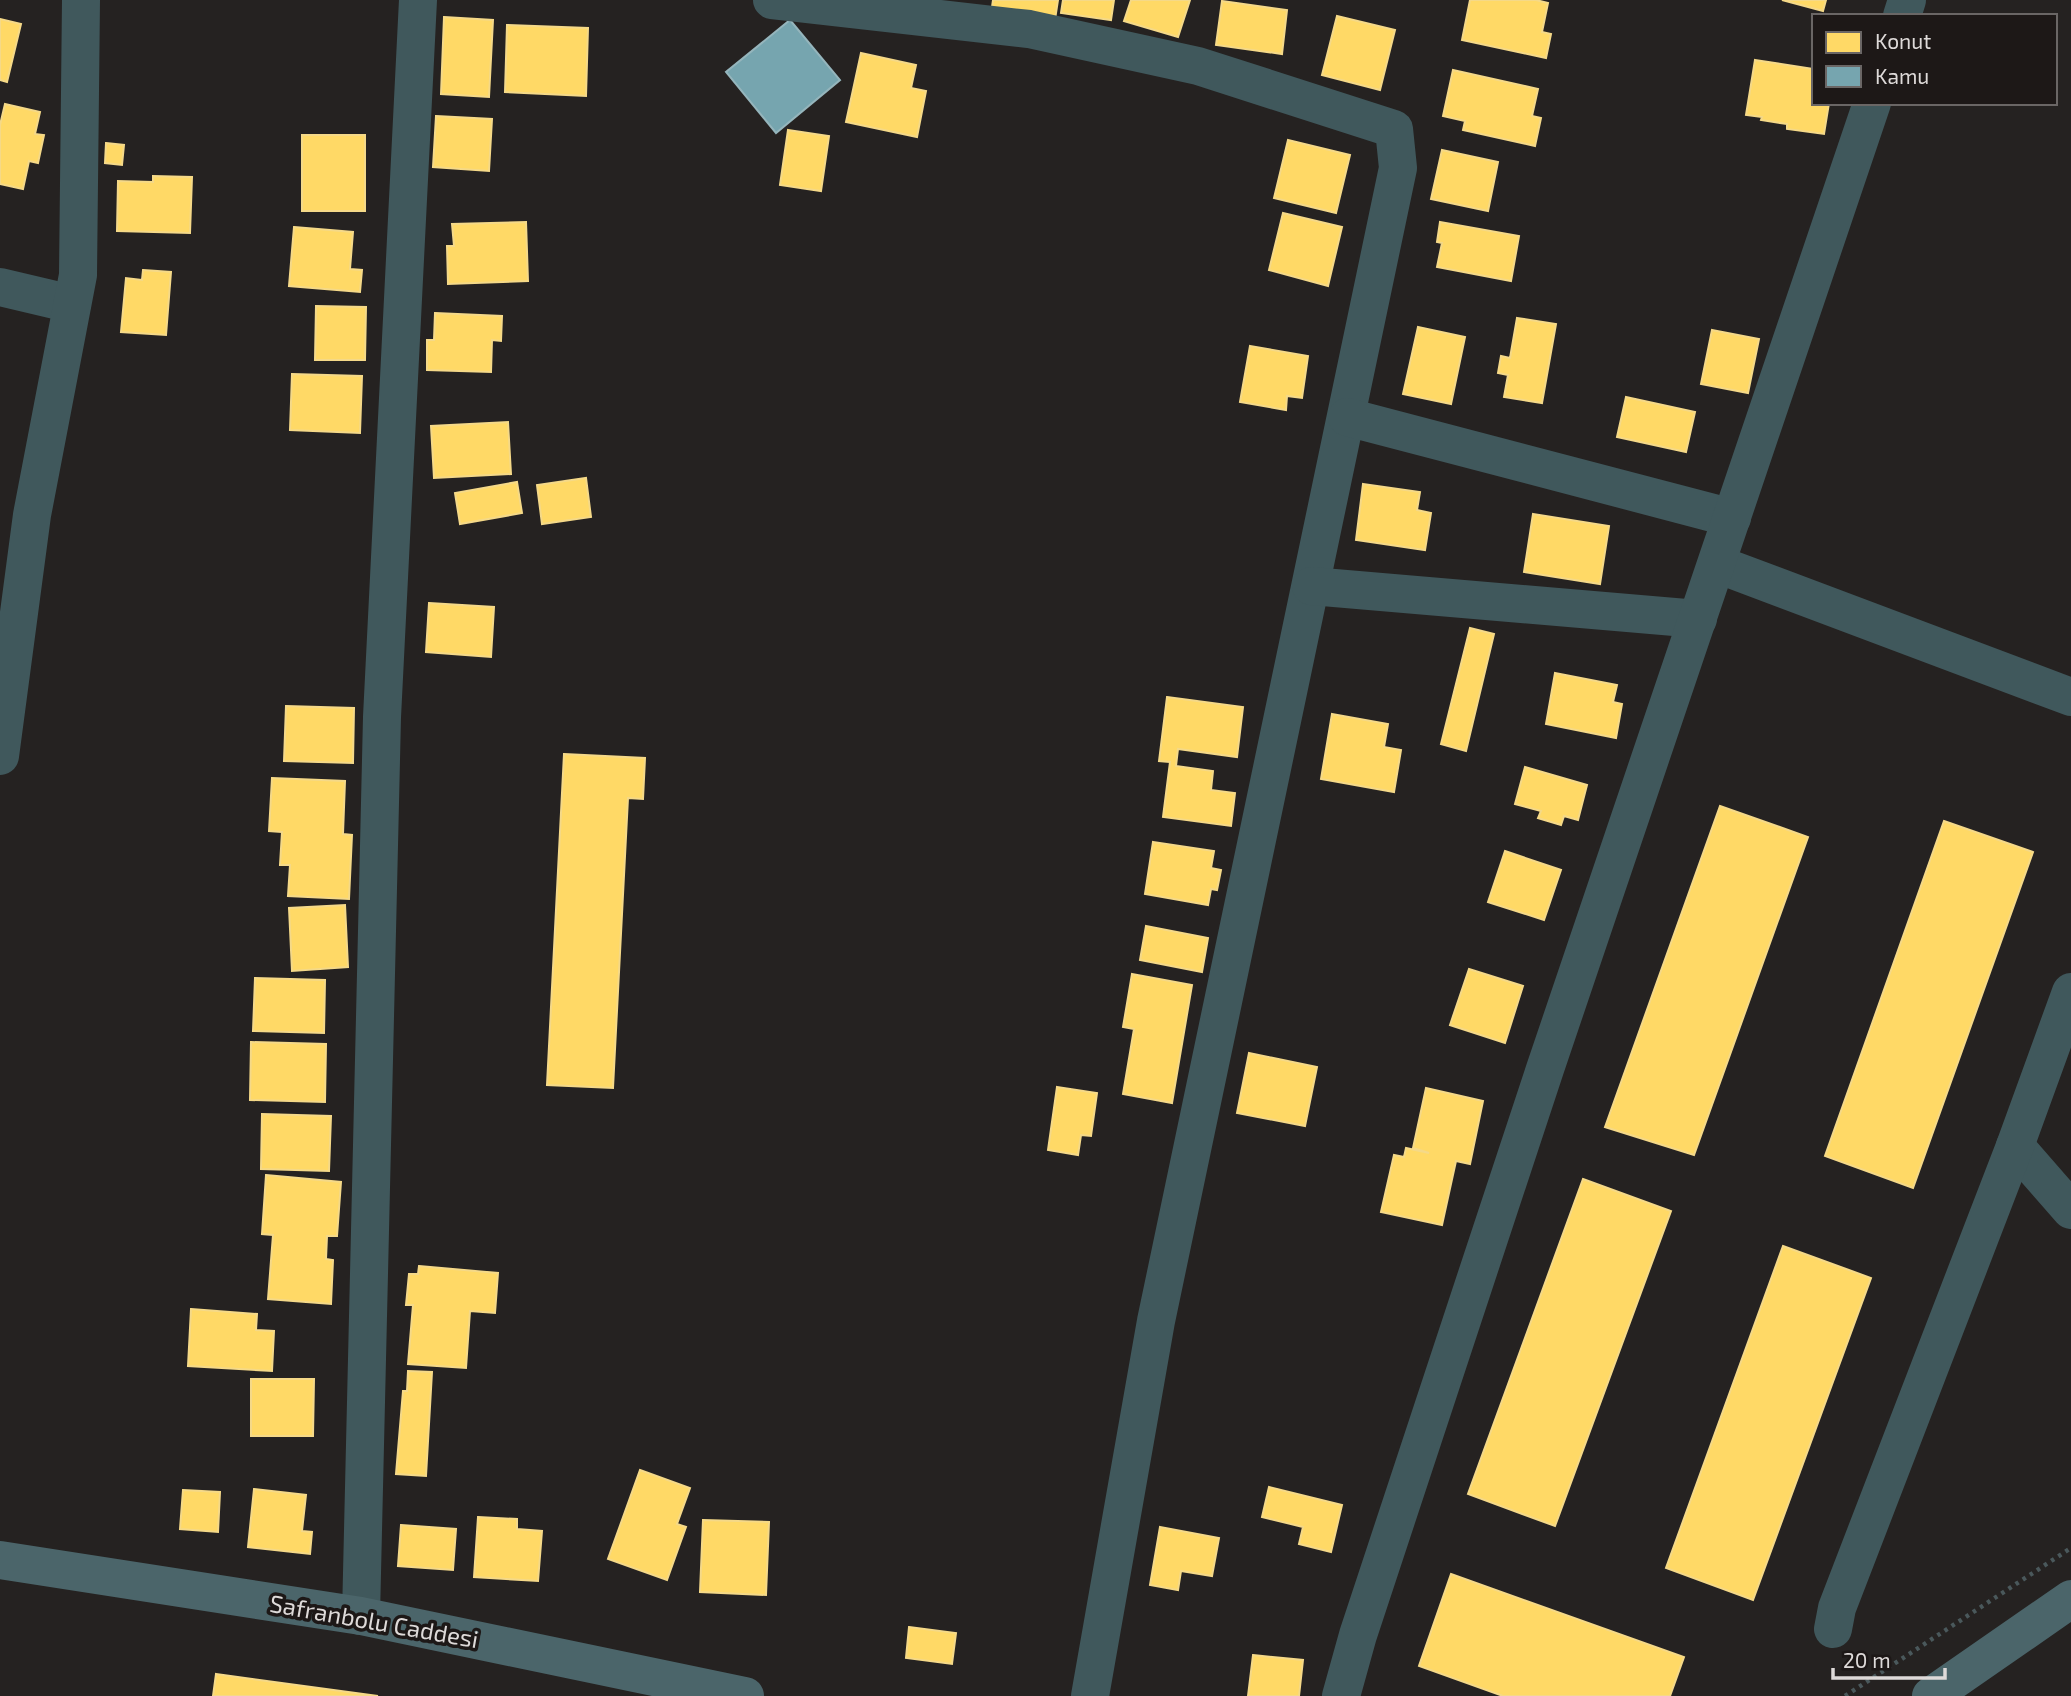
<svg xmlns="http://www.w3.org/2000/svg" width="2071" height="1696" viewBox="0 0 2071 1696" font-family="'Exo 2',sans-serif">
	<style>
		.homes { fill: #ffd966; stroke: #f5d988; stroke-width: 2 }
		.public { fill: #76a5af; stroke: #95b5bc; stroke-width: 2 }
		.lines { fill: none; stroke-linecap: round; stroke-linejoin: round }
		.path { stroke: #4a585b; stroke-width: 4.5; stroke-dasharray: 3.5 5; stroke-linecap: butt }
		.street { stroke: #40585c; stroke-width: 38 }
		.secondary { stroke: #4b656a; stroke-width: 38 }
		.labels { text-anchor: middle; stroke-width: 7; stroke-linejoin: round; paint-order: stroke }
		.street-label { font-size: 24px; fill: #dedad9; stroke: #1d1817 }
	</style>
	<rect width="100%" height="100%" fill="#252221"/>
	<!-- homes -->
	<g class="homes">
		<path d="M993,0H1058L1054,26L991,14Z"/>
		<path d="M1063,0H1114L1111,20L1061,13Z"/>
		<path d="M1131,0H1190L1178,37L1124,21Z"/>
		<path d="M1470,0H1536L1548,3L1542,32L1551,34L1546,58L1462,40Z"/>
		<path d="M1782,0H1826L1823,11Z"/>
		<path d="M1222,1L1287,10L1282,54L1216,45Z"/>
		<path d="M1337,16L1395,30L1380,90L1322,75Z"/>
		<path d="M444,17L493,20L489,97L441,94Z"/>
		<path d="M0,19L21,24L7,82L0,80Z"/>
		<path d="M507,25L588,28L586,96L505,92Z"/>
		<path d="M861,53L916,65L911,88L926,91L917,137L846,122Z"/>
		<path d="M1755,60L1814,69V103H1829L1824,134L1787,129V124L1761,120L1762,117L1746,115Z"/>
		<path d="M1453,70L1538,89L1532,116L1541,118L1535,146L1463,130L1465,121L1443,116Z"/>
		<path d="M5,104L40,112L35,134L44,135L38,163L29,161L23,189L0,184V125Z"/>
		<path d="M436,116L492,119L489,171L433,167Z"/>
		<path d="M788,130L829,136L821,191L780,185Z"/>
		<rect x="302" y="135" width="63" height="76"/>
		<path d="M1288,140L1350,155L1336,213L1274,198Z"/>
		<path d="M106,143L124,145L122,165L105,163Z"/>
		<path d="M1442,150L1498,162L1488,211L1431,199Z"/>
		<path d="M153,176L192,177L190,233L117,231L118,181L153,182Z"/>
		<path d="M1283,213L1342,227L1328,286L1269,270Z"/>
		<path d="M526,222L528,281L448,284L447,246H454L452,224Z"/>
		<path d="M1440,222L1519,236L1511,281L1437,267L1442,243L1437,242Z"/>
		<path d="M294,227L353,232L350,269L362,270L360,292L289,286Z"/>
		<path d="M143,270L171,272L166,335L121,332L126,278L142,280Z"/>
		<path d="M316,306L366,307L365,360H315Z"/>
		<path d="M435,313L502,316L501,341L492,340L491,372L427,370V340H434Z"/>
		<path d="M1517,318L1556,324L1542,403L1504,397L1508,375L1498,373L1501,356L1510,358Z"/>
		<path d="M1418,327L1465,337L1451,404L1403,394Z"/>
		<path d="M1712,330L1759,339L1748,393L1701,384Z"/>
		<path d="M1250,346L1308,356L1302,398L1287,396L1286,410L1240,402Z"/>
		<path d="M292,374L362,376L360,433L290,430Z"/>
		<path d="M1626,397L1695,412L1686,452L1617,437Z"/>
		<path d="M508,422L511,474L434,478L431,426Z"/>
		<path d="M586,478L591,517L542,524L537,485Z"/>
		<path d="M517,482L522,513L460,524L455,493Z"/>
		<path d="M1363,484L1420,492L1417,510L1431,513L1425,550L1356,540Z"/>
		<path d="M1533,514L1609,526L1600,584L1524,572Z"/>
		<path d="M429,603L494,607L491,657L426,652Z"/>
		<path d="M1470,628L1494,634L1466,751L1441,744Z"/>
		<path d="M1555,673L1617,685L1613,702L1622,704L1616,738L1546,724Z"/>
		<path d="M1167,697L1243,707L1237,757L1178,749L1176,766L1213,771L1211,790L1235,793L1231,826L1163,817L1170,762L1159,761Z"/>
		<path d="M286,706L354,708L353,763L284,761Z"/>
		<path d="M1332,714L1388,724L1384,747L1401,750L1394,792L1321,779Z"/>
		<path d="M564,754L645,758L643,799L628,798L613,1088L547,1085Z"/>
		<path d="M1525,767L1587,785L1578,820L1564,816L1561,825L1538,818L1541,811L1515,804Z"/>
		<path d="M272,778L345,781L343,834L352,835L349,899L288,896L290,865H280L282,832L269,831Z"/>
		<path d="M1720,806L1808,837L1694,1155L1605,1127Z"/>
		<path d="M1944,821L2033,852L1913,1188L1825,1156Z"/>
		<path d="M1153,842L1214,851L1211,868L1221,870L1217,890L1211,889L1208,905L1145,894Z"/>
		<path d="M1505,851L1561,870L1544,920L1488,902Z"/>
		<path d="M345,905L348,967L292,971L289,908Z"/>
		<path d="M1146,926L1208,938L1202,972L1140,960Z"/>
		<path d="M1469,969L1523,986L1505,1043L1450,1025Z"/>
		<path d="M1132,974L1192,985L1172,1103L1123,1094L1134,1029L1123,1027Z"/>
		<path d="M255,978L325,980L324,1033L253,1031Z"/>
		<path d="M251,1042L326,1044L325,1102L250,1100Z"/>
		<path d="M1249,1053L1317,1067L1305,1126L1237,1113Z"/>
		<path d="M1057,1087L1097,1093L1091,1136L1081,1135L1078,1155L1048,1150Z"/>
		<path d="M1426,1088L1483,1101L1470,1164L1456,1161L1442,1225L1381,1212L1394,1155L1404,1157L1406,1148L1429,1153L1413,1148Z"/>
		<path d="M262,1114L331,1116L329,1171L261,1169Z"/>
		<path d="M266,1175L341,1182L337,1236H327L326,1259L333,1260L331,1304L268,1299L273,1235L262,1234Z"/>
		<path d="M1583,1179L1671,1211L1555,1526L1468,1494Z"/>
		<path d="M1783,1246L1871,1278L1753,1600L1666,1568Z"/>
		<path d="M419,1266L498,1273L495,1313L470,1311L466,1368L408,1364L413,1305H406L409,1274H418Z"/>
		<path d="M191,1309L257,1314L256,1330L274,1331L272,1371L188,1366Z"/>
		<path d="M408,1371L432,1372L426,1476L396,1474L403,1391H407Z"/>
		<path d="M251,1379H314L313,1436H251Z"/>
		<path d="M640,1470L690,1488L677,1524L686,1527L667,1580L608,1559Z"/>
		<path d="M1269,1487L1342,1505L1331,1552L1299,1544L1303,1527L1262,1517Z"/>
		<path d="M254,1489L306,1495L302,1531L312,1532L310,1554L248,1547Z"/>
		<path d="M183,1490L220,1492L218,1532L180,1529Z"/>
		<path d="M478,1517L517,1519V1529L542,1531L538,1581L474,1577Z"/>
		<path d="M703,1520L769,1522L766,1595L700,1592Z"/>
		<path d="M401,1525L456,1529L453,1570L398,1566Z"/>
		<path d="M1160,1527L1219,1538L1212,1576L1181,1571L1178,1590L1150,1585Z"/>
		<path d="M1451,1574L1684,1657L1670,1696H1503L1419,1666Z"/>
		<path d="M909,1627L956,1633L952,1664L906,1658Z"/>
		<path d="M1253,1655L1303,1660L1299,1696H1248Z"/>
		<path d="M216,1674L378,1696H213Z"/>
	</g>
	<!-- public -->
	<path class="public" d="M790,20L840,80L776,133L726,72Z"/>
	<g class="lines">
		<!-- path -->
		<path class="path" d="M1845,1696L2071,1548"/>
		<!-- street -->
		<g class="street">
			<path d="M772,0L1029,29L1198,66L1394,129L1398,168L1156,1321L1090,1696"/>
			<path d="M1902,16L1907,0"/>
			<path d="M0,287L72,304"/>
			<path d="M1347,417L1732,518"/>
			<path d="M1717,564L2071,697"/>
			<path d="M1311,586L1698,619"/>
			<path d="M0,756L32,515L78,275L81,0"/>
			<path d="M2015,1146L2071,1210"/>
			<path d="M361,1616L382,717L418,0"/>
			<path d="M1833,1629L1837,1608L2015,1146L2071,992"/>
			<path d="M1341,1696L1358,1635L1545,1069L1872,103"/>
		</g>
		<!-- secondary -->
		<g class="secondary">
			<path d="M0,1560L361,1616L745,1696"/>
			<path d="M1931,1696L2071,1599"/>
		</g>
	</g>
	<g class="labels">
		<!-- street labels -->
		<g class="street-label">
			<text transform="translate(374 1622) rotate(10)" y="8">Safranbolu Caddesi</text>
		</g>
	</g>
	<!-- legend -->
	<rect x="1812" y="14" width="245" height="91" fill="#1d1817" stroke="#6a6665" stroke-width="2"/>
	<rect x="1826" y="32" width="35" height="21" fill="#ffd966" stroke="#6a6665" stroke-width="2"/>
	<text x="1875" y="49" font-size="21" fill="#dedad9">Konut</text>
	<rect x="1826" y="66" width="35" height="21" fill="#76a5af" stroke="#6a6665" stroke-width="2"/>
	<text x="1875" y="84" font-size="21" fill="#dedad9">Kamu</text>
	<!-- scale -->
	<path d="M1833 1668v10h112v-10" fill="none" stroke="#dedad9" stroke-width="3.5"/>
	<text x="1843" y="1668" font-size="21" fill="#dedad9" stroke="#1d1817" stroke-width="5" paint-order="stroke">20 m</text>
</svg>
